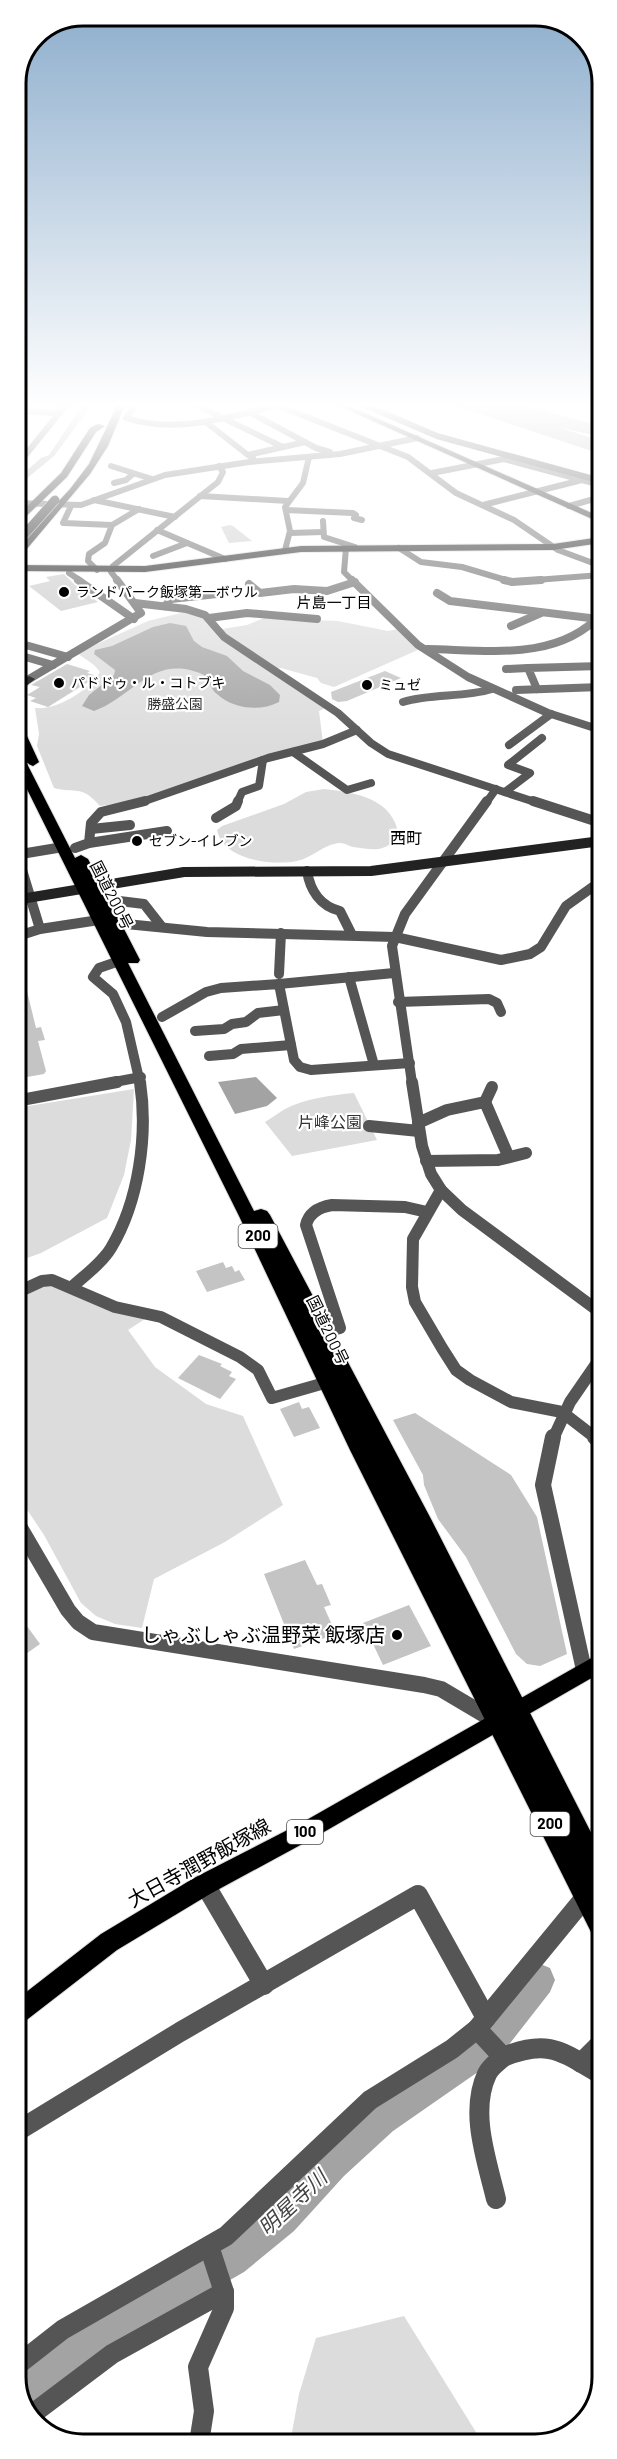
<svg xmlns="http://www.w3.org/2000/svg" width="617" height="2459" viewBox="0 0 617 2459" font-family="Barlow,'Noto Sans JP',sans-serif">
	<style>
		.green { fill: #dcdcdc }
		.water { fill: #a3a3a3 }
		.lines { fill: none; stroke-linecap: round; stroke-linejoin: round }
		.river { fill: #a3a3a3; fill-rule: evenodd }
		.building { fill: #c4c4c4 }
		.primary-casing { stroke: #dbdbdb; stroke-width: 2 }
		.highway-casing { stroke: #dbdbdb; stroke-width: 2 }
		.street-far5 { stroke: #555; stroke-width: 6 }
		.street-far4 { stroke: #555; stroke-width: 8 }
		.street-far3 { stroke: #555; stroke-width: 10 }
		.street-far2 { stroke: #555; stroke-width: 12 }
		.street-far1 { stroke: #555; stroke-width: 16 }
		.street { stroke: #555; stroke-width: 20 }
		.secondary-far1 { stroke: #222; stroke-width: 6 }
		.secondary { stroke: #222; stroke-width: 10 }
		.primary { fill: #000; fill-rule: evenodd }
		.highway { fill: #000; fill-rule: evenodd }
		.highway-bridge-casing { stroke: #dbdbdb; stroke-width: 10; stroke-linecap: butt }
		.highway-bridge { stroke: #000; stroke-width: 9 }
		.poi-dot { fill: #000; stroke: #fff; stroke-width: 2 }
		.labels { text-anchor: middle; stroke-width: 4.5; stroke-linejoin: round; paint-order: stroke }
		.far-poi-label { font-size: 14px; fill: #000; stroke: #fff; text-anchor: start }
		.far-park-label { font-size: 14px; fill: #333; stroke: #fff }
		.far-neighbourhood-label { font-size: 15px; fill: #000; stroke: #fff }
		.shield { fill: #fff; stroke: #4c4c4c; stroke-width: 1.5 }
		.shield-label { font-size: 15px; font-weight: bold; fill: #000 }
		.far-quarter-label { font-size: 16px; fill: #000; stroke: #fff }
		.street-label { font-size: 16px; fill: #000; stroke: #fff }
		.park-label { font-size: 16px; fill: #333; stroke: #fff }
		.near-poi-label { font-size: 20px; fill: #000; stroke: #fff; text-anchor: end }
		.near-street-label { font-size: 20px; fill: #000; stroke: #fff }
		.near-water-label { font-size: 21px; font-style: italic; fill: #444; stroke: #fff }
		.rim { fill: none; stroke: #000; stroke-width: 3 }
	</style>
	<rect width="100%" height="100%" fill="#fff"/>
	<!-- green -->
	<g class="green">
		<path d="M185,612L203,617L220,639L325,708L319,711L323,743L150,799L100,806C81,784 76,794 54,788L37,746L39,734L35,708C57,710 83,693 97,677L100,672L94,665L77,653L148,621Z"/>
		<path d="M264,618L338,621L388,631L398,629L420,649L334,687L321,683L317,678L281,668L272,669L225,634L222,629L247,625Z"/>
		<path d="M324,789C357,793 393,798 399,836C384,853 374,850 353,847C349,846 345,843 340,843C324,844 312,858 297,861C272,866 223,860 217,830L222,826L284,804L306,792Z"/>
		<path d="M134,1089L131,1140L124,1175L107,1218L41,1253L16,1262V1108Z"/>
		<path d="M354,1093L377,1140L292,1156L265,1122C272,1118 278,1113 285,1109C304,1099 332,1095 354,1093Z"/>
		<path d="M49,1285L145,1319L128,1330L155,1367L206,1404L243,1416L283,1505L225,1542L154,1579L142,1628L115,1624L96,1616L81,1603L44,1535L16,1493V1297Z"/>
		<path d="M404,2316L479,2437L495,2443H290L299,2394L316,2338Z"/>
	</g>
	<!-- water -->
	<g class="water">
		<path d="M82,406H91L54,456L15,488V481L41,458L49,455Z"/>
		<path d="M456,406H526L601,426V437L558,427L601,441V454Z"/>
		<path d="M170,623L186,626L194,641L202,647L227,656L243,671L270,685L280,695L279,702C260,712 233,709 217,694C210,689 210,681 204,675C153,652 134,697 94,711L82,706L89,695L114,675L115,670L94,654L95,650L112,646L153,627Z"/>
		<path d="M256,1077L277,1098L267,1106L235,1114L218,1082Z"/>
	</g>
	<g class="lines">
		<!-- river -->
		<path class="river" d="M538,1963L550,1968L555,1980L550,1992L493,2065L475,2074L393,2131L344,2176L294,2231L244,2272L104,2352L27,2409L16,2390V2369L76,2324L218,2246L268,2205L318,2150L367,2105L451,2050L469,2041L526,1968Z"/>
	</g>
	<!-- building -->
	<g class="building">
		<path d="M230,525L233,526L252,541L229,543L221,527Z"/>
		<path d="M64,574L75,585L98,602L61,611L29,586L50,581L46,577Z"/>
		<path d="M67,664L90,671L87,673L94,675L87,679L88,682L48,707L30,701L36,698L27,695L40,687L31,685Z"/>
		<path d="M385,671L401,678L347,701L338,702L332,699L331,692Z"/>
		<path d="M27,991L36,1028L41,1027L45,1040L38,1041L46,1071L44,1074L16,1079L15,993Z"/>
		<path d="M223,1262L226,1268L232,1266L235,1272L239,1270L245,1280L207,1292L196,1271Z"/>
		<path d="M199,1355L222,1364L220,1366L232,1372L229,1376L236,1379L220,1399L178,1378Z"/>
		<path d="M299,1402L302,1409L309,1407L320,1428L294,1437L280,1409Z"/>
		<path d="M415,1413L511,1475L537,1517L567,1654L540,1666L527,1664L516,1654L466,1557L438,1519L424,1485L423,1475L393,1420Z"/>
		<path d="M305,1560L317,1585L322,1584L331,1605L324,1607L336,1634L294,1649L264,1574Z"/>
		<path d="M409,1605L431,1646L383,1665L363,1623Z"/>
		<path d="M16,1611L40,1644L16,1661Z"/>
	</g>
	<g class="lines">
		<defs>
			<path id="primary" d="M602,1652V1672L317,1836L210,1894L117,1950L24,2022L16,2025V2000L101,1934L194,1878L303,1822Z"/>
			<g id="highway">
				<path d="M117,406L124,407L108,446L90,474L15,563V551L26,536L70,489L89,464Z"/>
				<path d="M339,406H349L601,517V523Z"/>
				<path d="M98,424L105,426L96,432L67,477L15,527V518L61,473L90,428Z"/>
				<path d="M601,537V543L553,550L301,552L145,572L15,571V565L145,566L301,546L553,544Z"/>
				<path d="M29,676L35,679L19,692L27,736L39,762L33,766C11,759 15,703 15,684Z"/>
				<path d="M15,748L21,752L75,858L81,855L88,859L140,960L138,963H128L254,1211L261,1209L267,1211L270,1215L431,1519L602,1854V1895L599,1894L602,1899V1940L593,1936L350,1450L239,1216L15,765Z"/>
			</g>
		</defs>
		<!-- primary casing -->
		<use href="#primary" class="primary-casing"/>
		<!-- highway casing -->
		<use href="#highway" class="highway-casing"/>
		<!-- street-far5 -->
		<g class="street-far5">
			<path d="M135,406L126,418C177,434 225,418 275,406"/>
			<path d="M198,406L283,447"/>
			<path d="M279,406L408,457L456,493L514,520L558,550L601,566"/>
			<path d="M15,411L60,413"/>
			<path d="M249,412L316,448L330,452"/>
			<path d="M207,423L248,455"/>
			<path d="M253,458L248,455L305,442"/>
			<path d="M111,466L152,479"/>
			<path d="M15,468L65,406"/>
			<path d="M432,473L504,459L582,480"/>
			<path d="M114,483L126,480L133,474"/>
			<path d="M200,496L288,501"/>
			<path d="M94,500L175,517"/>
			<path d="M15,503L81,505L165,475L249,462L340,454L417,438"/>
			<path d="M483,505L582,480L601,485"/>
			<path d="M71,506L63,523L112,525L105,543L89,554L88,561L97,570"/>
			<path d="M569,506L601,497"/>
			<path d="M286,510L353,513L356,515L354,518L362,520"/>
			<path d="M323,521L324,537L355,547"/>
			<path d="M112,525L139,509"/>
			<path d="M157,530L225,559"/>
			<path d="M290,533L323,532"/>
			<path d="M346,548L344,572L353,581"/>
			<path d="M399,548L421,562L462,567L509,581"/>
			<path d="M285,550L290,531L285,507L303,483L309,457"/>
			<path d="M153,556L187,543"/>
			<path d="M69,573L81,581"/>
			<path d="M118,581L111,572L113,566L218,482L223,472L219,466"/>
			<path d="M522,581L601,575"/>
		</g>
		<!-- street-far4 -->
		<g class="street-far4">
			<path d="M78,580L134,619"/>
			<path d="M352,580L418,645L468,677L548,713L601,730"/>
			<path d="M504,580L512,582L541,580"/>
			<path d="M249,584L260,593L294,589L327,591L355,582"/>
			<path d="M437,593L450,601L598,619"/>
			<path d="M135,603L186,609L205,615L224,637L338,713L371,743L388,754L538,803"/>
			<path d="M165,606L171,599L217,594"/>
			<path d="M209,618L247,613L317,619"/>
			<path d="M511,626L541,613"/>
			<path d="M15,642L68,657"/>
			<path d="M427,649C486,650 558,662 601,614"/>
			<path d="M15,654L53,665"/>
			<path d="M506,669L528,668"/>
			<path d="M15,681L29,679L141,613L117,580"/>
			<path d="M537,689L528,668L601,666"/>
			<path d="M516,690L601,687"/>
			<path d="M403,702C432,693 463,698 492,689"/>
			<path d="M509,745L551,714"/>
			<path d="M293,752L347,790L371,783"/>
			<path d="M505,792L530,773L508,765L542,738"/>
			<path d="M139,803L268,758L323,744L357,730"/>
			<path d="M237,803L242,792L259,786L263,760"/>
			<path d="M486,803L496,789"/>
		</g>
		<!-- street-far3 -->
		<g class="street-far3">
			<path d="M533,801L601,823"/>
			<path d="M216,818L236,806L238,801"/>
			<path d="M91,829L130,825"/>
			<path d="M89,843L167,831"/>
			<path d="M15,847L40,929"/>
			<path d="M75,848L89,843L91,823L101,812L145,801"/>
			<path d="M15,855L63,847"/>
			<path d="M307,871C310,890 320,906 340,911L352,935"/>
			<path d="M103,899L144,904L162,927"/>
			<path d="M116,923L207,932L395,937L501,960L530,954L541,947L566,906L601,881"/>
			<path d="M15,937L40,929L99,920"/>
			<path d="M128,958L99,968L93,977L113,994L126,1022L140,1083"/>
			<path d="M279,974L281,933"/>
			<path d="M349,977L374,1065"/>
			<path d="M279,984L394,973"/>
			<path d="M398,1002L489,999L497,1003L501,1012"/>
			<path d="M162,1017L206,992L221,988L279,984L294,1060L300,1067L311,1070L410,1063"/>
			<path d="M195,1031L224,1029L232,1024L246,1022L258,1013L284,1010"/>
			<path d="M209,1056L233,1054L241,1049L291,1045"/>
			<path d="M109,1083L141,1077"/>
			<path d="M412,1083L392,946L405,914L487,801"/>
		</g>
		<!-- street-far2 -->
		<g class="street-far2">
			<path d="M412,1082L422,1146L431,1174L441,1190L462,1210L601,1313"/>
			<path d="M16,1101L117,1082"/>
			<path d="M485,1102L492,1087"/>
			<path d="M418,1123L447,1110L485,1102L507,1153"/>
			<path d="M369,1126L419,1131"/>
			<path d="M426,1161L498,1160L526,1153"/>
			<path d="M441,1190L413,1239L412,1287L415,1302L442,1348L456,1370L470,1380L511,1402L562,1412L597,1439"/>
			<path d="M72,1287C85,1275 102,1263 111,1248C139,1201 148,1135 140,1082"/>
			<path d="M16,1293L42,1281L52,1280L115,1307L161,1317L240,1357L258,1370L272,1398L328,1382"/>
			<path d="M322,1333L340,1328L306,1225C309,1212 320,1207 332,1205L405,1207L427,1212"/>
			<path d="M553,1439L570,1402L601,1357"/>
		</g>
		<!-- street-far1 -->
		<g class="street-far1">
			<path d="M553,1437L543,1485L584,1670"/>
			<path d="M595,1437L601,1442"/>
			<path d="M16,1521L68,1610L78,1622L93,1632L424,1685L441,1689L495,1721"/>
			<path d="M205,1884L208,1889"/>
		</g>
		<!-- street -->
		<g class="street">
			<path d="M207,1888L264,1985"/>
			<path d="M477,2029L503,2057C549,2038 562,2052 602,2075"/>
			<path d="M581,2063L602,2042"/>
			<path d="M16,2132L180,2032L418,1895L486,2018"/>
			<path d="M496,2199C487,2161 469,2112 487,2074C490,2067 498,2062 503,2057"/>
			<path d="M16,2366L62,2330L226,2236L370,2100L452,2049L477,2029L587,1895"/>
			<path d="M31,2415L112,2354L224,2292L209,2246"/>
			<path d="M199,2443L204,2411L198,2367L224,2308V2292"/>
		</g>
		<!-- secondary-far1 -->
		<path class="secondary-far1" d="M367,406L437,436L601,481"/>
		<!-- secondary -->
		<path class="secondary" d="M15,900L184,872L371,871L601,841"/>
		<!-- primary -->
		<use href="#primary" class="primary"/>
		<!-- highway -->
		<use href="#highway" class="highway"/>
		<defs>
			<path id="highway-bridge" d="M15,545L55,500"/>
		</defs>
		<!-- highway-bridge casing -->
		<use href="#highway-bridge" class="highway-bridge-casing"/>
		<!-- highway-bridge -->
		<use href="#highway-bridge" class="highway-bridge"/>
	</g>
	<!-- sky -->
	<linearGradient id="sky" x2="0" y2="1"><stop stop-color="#8cadcc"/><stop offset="0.54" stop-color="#fff"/><stop offset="1" stop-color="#fff" stop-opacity="0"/></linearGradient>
	<rect width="617" height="750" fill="url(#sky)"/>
	<!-- markers -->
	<g class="poi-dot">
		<circle cx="64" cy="592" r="6"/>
		<circle cx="59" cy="683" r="6"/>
		<circle cx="367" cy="685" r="6"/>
		<circle cx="137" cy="841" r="6"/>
		<circle cx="397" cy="1635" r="6"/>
	</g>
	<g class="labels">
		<!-- far-poi labels -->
		<g class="far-poi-label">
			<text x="76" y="597">ランドパーク飯塚第一ボウル</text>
			<text x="71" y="688">パドドゥ・ル・コトブキ</text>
			<text x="379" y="690">ミュゼ</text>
			<text x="149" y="846">セブン-イレブン</text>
		</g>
		<!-- far-park labels -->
		<g class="far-park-label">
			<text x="175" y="709">勝盛公園</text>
		</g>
		<!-- far-neighbourhood labels -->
		<g class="far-neighbourhood-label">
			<text x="334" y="608">片島一丁目</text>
		</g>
		<!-- shield labels -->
		<g class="shield">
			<rect x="238.5" y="1224" width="39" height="24" rx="4.5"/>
			<rect x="530.5" y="1812" width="39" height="24" rx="4.5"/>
			<rect x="287" y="1820" width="36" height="24" rx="4.5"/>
		</g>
		<g class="shield-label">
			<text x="258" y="1241">200</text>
			<text x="550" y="1829">200</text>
			<text x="305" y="1837">100</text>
		</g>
		<!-- far-quarter labels -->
		<g class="far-quarter-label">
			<text x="406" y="844">西町</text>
		</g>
		<!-- street labels -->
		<g class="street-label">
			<text transform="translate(112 895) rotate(63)" y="6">国道200号</text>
			<text transform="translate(328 1330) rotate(64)" y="6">国道200号</text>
		</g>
		<!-- park labels -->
		<g class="park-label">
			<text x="330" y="1128">片峰公園</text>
		</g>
		<!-- near-poi labels -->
		<g class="near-poi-label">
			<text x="385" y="1642">しゃぶしゃぶ温野菜 飯塚店</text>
		</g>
		<!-- near-street labels -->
		<g class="near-street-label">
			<text transform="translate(199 1863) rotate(-29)" y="7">大日寺潤野飯塚線</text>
		</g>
		<!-- near-water labels -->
		<g class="near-water-label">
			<text transform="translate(293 2203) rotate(-43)" y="7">明星寺川</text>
		</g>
	</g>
	<!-- crop -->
	<path d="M0 0H617V2459H0ZM83 26H535A57 57 0 0 1 592 83V2377A57 57 0 0 1 535 2434H83A57 57 0 0 1 26 2377V83A57 57 0 0 1 83 26Z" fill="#fff" fill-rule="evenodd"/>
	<path class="rim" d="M83 26H535A57 57 0 0 1 592 83V2377A57 57 0 0 1 535 2434H83A57 57 0 0 1 26 2377V83A57 57 0 0 1 83 26Z"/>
</svg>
